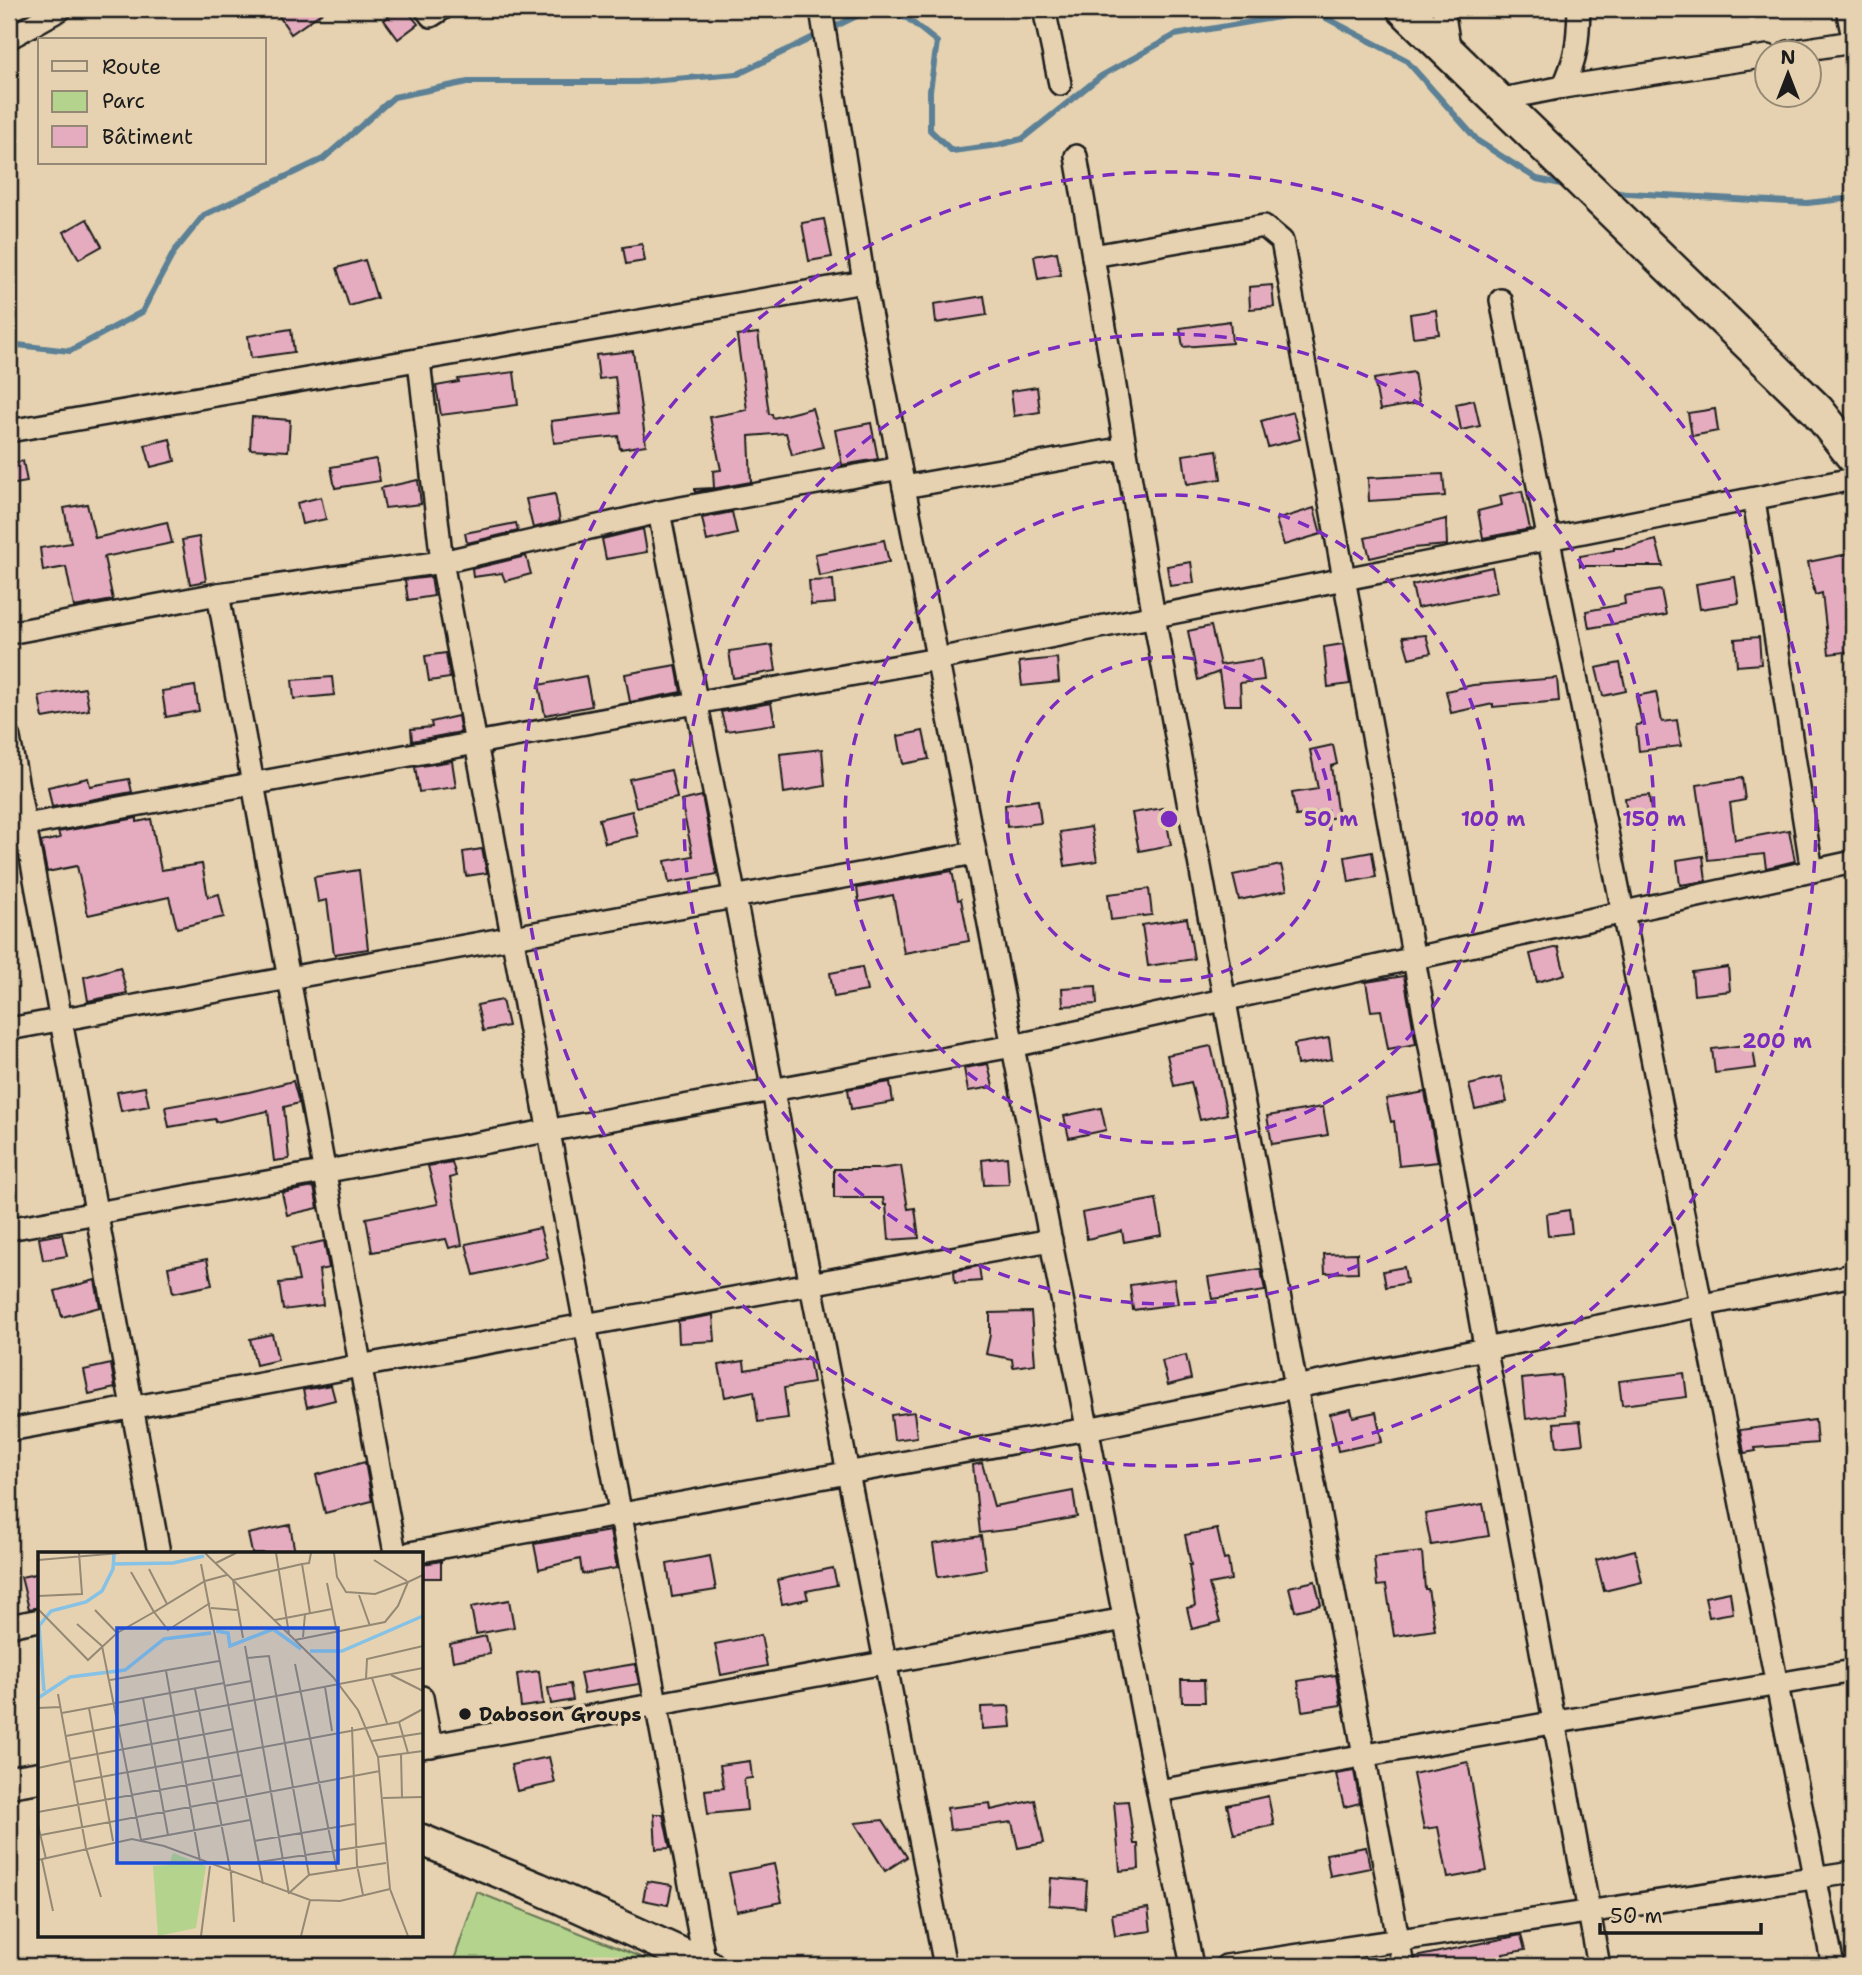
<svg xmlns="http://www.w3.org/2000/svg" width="1862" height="1975" viewBox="0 0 1862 1975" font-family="'Shantell Sans',sans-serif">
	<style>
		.green { fill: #b4d48e; stroke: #687855; stroke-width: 2 }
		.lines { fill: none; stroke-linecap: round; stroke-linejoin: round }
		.stream { stroke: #5b8095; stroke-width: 6 }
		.building { fill: #e5acbf; stroke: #1c1c1c; stroke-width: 2 }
		.street-casing { stroke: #1c1c1c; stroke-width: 26 }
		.secondary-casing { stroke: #1c1c1c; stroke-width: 35 }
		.primary-casing { stroke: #1c1c1c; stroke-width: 38 }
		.street { stroke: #e6d2b0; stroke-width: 21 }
		.secondary { stroke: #e6d2b0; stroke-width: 30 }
		.primary { stroke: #e6d2b0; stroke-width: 33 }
		.ring { fill: none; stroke: #7b2cbf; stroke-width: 3.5; stroke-dasharray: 12 9 }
		.poi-dot { fill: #1c1c1c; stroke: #e6d2b0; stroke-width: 2.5 }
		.labels { text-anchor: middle; stroke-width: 7; stroke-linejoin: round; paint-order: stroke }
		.poi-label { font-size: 19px; font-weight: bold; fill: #1c1c1c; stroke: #e6d2b0; text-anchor: start }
		.inset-river { fill: none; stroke: #85c2e5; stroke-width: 3.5 }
		.inset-road { fill: none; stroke: #958975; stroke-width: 2 }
		.view { fill: #1d4ed8; fill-opacity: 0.15; stroke: #1d4ed8; stroke-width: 3.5 }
		.inset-edge { fill: none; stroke: #1c1c1c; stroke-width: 3.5 }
		.centre { fill: #7b2cbf; stroke: #e6d2b0; stroke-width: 3.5 }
		.ring-label { font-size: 21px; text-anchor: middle; font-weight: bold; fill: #7b2cbf; stroke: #e6d2b0; stroke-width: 7; stroke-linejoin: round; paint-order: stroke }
	</style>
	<rect width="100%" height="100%" fill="#e6d2b0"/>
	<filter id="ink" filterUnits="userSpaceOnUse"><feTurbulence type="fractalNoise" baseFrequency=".0143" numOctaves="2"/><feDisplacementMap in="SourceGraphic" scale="14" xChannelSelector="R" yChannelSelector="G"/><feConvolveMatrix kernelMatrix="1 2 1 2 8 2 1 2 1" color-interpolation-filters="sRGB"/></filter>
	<g filter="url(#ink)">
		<!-- green -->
		<path class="green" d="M477,1892L663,1966H452Z"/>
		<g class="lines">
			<!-- stream -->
			<g class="stream">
				<path d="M872,9L907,18L937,42L930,91V130L952,151L998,145L1022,139L1101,76L1175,35L1313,11L1406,60L1478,141L1537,179L1566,185"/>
				<path d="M1611,192L1807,203L1853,198"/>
				<path d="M9,344L70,351L142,312L174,252L204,215L323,159L394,97L468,82H637L738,74L871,9"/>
			</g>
		</g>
		<!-- building -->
		<g class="building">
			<path d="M290,9H327L291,34L279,16Z"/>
			<path d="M398,9H406L418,24L398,39L384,20Z"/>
			<path d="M87,219L102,246L79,259L64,232Z"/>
			<path d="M824,219L832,257L809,261L802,223Z"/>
			<path d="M642,244L645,261L626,264L623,247Z"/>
			<path d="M1057,252L1061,275L1038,279L1034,256Z"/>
			<path d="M365,260L377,298L349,306L337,268Z"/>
			<path d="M1272,285L1274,307L1250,309L1249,287Z"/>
			<path d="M984,296L987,315L936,323L934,304Z"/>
			<path d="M1436,310L1439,334L1413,337L1410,314Z"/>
			<path d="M1230,321L1232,343L1183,347L1180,328Z"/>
			<path d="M291,329L294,352L251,358L248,336Z"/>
			<path d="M758,333L769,414H772L773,418L812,408L823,447L792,455L786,433L749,436L751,482L695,492V489L714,488L713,471L721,470L710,417L747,410L737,336Z"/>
			<path d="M633,351L646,445L620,449L618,436L554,443L551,421L620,413L615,377L599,379L596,355Z"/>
			<path d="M514,372L518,405L441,415L436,386L459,382L458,379Z"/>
			<path d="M1414,372L1419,403L1380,410L1374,379Z"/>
			<path d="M1037,387L1040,412L1014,416L1011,391Z"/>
			<path d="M1474,400L1480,426L1461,430L1456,404Z"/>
			<path d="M1715,409L1718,431L1692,436L1688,413Z"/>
			<path d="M1293,412L1300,439L1268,447L1261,421Z"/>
			<path d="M252,417L290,420L288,451L250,449Z"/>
			<path d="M871,423L878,459L842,465L835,430Z"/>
			<path d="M170,439L175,461L151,467L145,445Z"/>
			<path d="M1217,450L1221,479L1187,484L1183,455Z"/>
			<path d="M376,459L380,481L335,488L331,467Z"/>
			<path d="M23,461L27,482L9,485V464Z"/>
			<path d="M1443,474L1445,496L1369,501L1368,478Z"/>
			<path d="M418,480L421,504L385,508L381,488Z"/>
			<path d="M1522,491L1530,529L1483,538L1478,511L1502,505L1500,496Z"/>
			<path d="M555,494L560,521L533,528L526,499Z"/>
			<path d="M321,497L326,519L302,524L297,503Z"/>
			<path d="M87,504L95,538L167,522L172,543L104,557L113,600L74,607L66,567L43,571L40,548L71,543L64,508Z"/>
			<path d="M1314,508L1321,534L1284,545L1276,520Z"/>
			<path d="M732,512L737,534L707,541L702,518Z"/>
			<path d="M1446,519L1447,545L1413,548L1370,558L1365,538Z"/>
			<path d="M516,523L518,531L467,543L465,533Z"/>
			<path d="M643,529L647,552L606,559L602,539Z"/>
			<path d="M199,537L206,581L190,584L182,540Z"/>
			<path d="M884,540L889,562L819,576L815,554Z"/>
			<path d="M1656,540L1663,566H1580V556L1614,550V548H1626Z"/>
			<path d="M1853,553V651L1829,654L1822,593L1815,595L1808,562Z"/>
			<path d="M526,556L531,574L505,581L502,573L473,577L472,569Z"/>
			<path d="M1191,562L1194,583L1170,586L1167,566Z"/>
			<path d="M1492,567L1497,592L1417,608L1412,585Z"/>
			<path d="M431,577L434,596L408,600L405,580Z"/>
			<path d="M1735,577L1739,603L1700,609L1696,584Z"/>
			<path d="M833,580L835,603L811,605L809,581Z"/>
			<path d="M1661,590L1666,615L1589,628L1586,611L1625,604L1624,596Z"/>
			<path d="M1211,626L1220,665L1261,659L1264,680L1240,683L1241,705H1224L1219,672L1198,680L1188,631Z"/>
			<path d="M1426,635L1431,653L1409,658L1403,637Z"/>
			<path d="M1759,637L1761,664L1737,666L1735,639Z"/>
			<path d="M1343,644L1350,684L1328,687L1324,647Z"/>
			<path d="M772,645L776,671L733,678L729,651Z"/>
			<path d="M446,653L450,678L429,681L425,656Z"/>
			<path d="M1057,658L1059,682L1022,686L1019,662Z"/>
			<path d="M1620,663L1626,691L1603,696L1596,668Z"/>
			<path d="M676,665L681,692L630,702L625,674Z"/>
			<path d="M586,676L592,706L545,715L539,685Z"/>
			<path d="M332,677L334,695L294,699L292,680Z"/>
			<path d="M1557,678L1559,701L1493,707V704L1451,713L1446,691L1473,685Z"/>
			<path d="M195,686L199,711L166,717L162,691Z"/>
			<path d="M85,688L89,710L43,718L39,696Z"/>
			<path d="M1656,692L1662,722L1677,720L1681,746L1639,751L1636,725L1642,724L1636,696Z"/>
			<path d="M771,703L775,724L726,731L721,712Z"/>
			<path d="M458,716L461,732L412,741L411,729L432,727L431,722Z"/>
			<path d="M923,731L929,759L903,764L898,736Z"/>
			<path d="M1333,745L1337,764L1331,766L1338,817L1324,819L1323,812L1296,816L1292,793L1318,789L1310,750Z"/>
			<path d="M822,749L825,786L784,793L780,754Z"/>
			<path d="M452,761L456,787L419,792L415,767Z"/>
			<path d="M671,770L677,798L636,807L629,779Z"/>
			<path d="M88,778L90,786L129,779L132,792L52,807L48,787Z"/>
			<path d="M1742,778L1745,800L1730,803L1735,840L1789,830L1795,861L1766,868L1764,854L1708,860L1697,785Z"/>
			<path d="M1649,795L1652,818L1628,822L1625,798Z"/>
			<path d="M702,796L717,874L669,883L665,861L693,856L681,801Z"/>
			<path d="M1038,800L1041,823L1007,827L1005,805Z"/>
			<path d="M1164,808L1171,845L1139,851L1132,813Z"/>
			<path d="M632,811L638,836L605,843L599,819Z"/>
			<path d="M137,818V822L151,819L161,870L202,864L208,897L219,894L224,917L177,928L169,897L88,915L77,866L47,872L41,842L60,838L58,832Z"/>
			<path d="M1091,827L1097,861L1065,866L1060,832Z"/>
			<path d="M482,849L487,873L466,876L463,852Z"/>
			<path d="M1372,852L1376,877L1349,882L1345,857Z"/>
			<path d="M1703,856L1706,881L1680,885L1677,860Z"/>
			<path d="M1281,865L1287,890L1239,900L1233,875Z"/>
			<path d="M359,870L368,949L334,954L327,900L318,902L314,877Z"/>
			<path d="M952,871L958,900L961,899L969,941L904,953L893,895L859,902L857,888Z"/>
			<path d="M1149,889L1152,915L1111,920L1108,894Z"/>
			<path d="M1187,918L1194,959L1148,966L1142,925Z"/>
			<path d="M1558,947L1565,974L1537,982L1530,954Z"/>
			<path d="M120,967L127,993L88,1001L84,977Z"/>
			<path d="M862,967L867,991L834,997L830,973Z"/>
			<path d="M1728,967L1730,991L1694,995L1692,972Z"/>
			<path d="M1404,976L1416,1044L1388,1049L1381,1010L1371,1011L1366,982Z"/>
			<path d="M1096,986L1097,1004L1063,1006L1062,988Z"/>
			<path d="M502,1000L508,1026L483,1031L477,1005Z"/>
			<path d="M1329,1038L1332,1059L1297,1065L1294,1044Z"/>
			<path d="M1752,1044L1756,1068L1715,1073L1712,1049Z"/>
			<path d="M1211,1046L1227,1114L1200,1120L1191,1082L1174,1086L1167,1055Z"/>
			<path d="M988,1064L993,1087L968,1091L964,1068Z"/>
			<path d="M1501,1077L1507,1102L1475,1109L1469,1085Z"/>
			<path d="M293,1081L299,1103L284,1107L289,1159L274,1161L268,1111L216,1122L215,1119L169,1127L165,1107L249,1092Z"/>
			<path d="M890,1082L893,1102L851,1109L848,1089Z"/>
			<path d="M145,1087L149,1106L121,1111L117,1092Z"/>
			<path d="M1425,1092L1438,1162L1399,1166L1394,1121L1391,1122L1386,1099Z"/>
			<path d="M1323,1107L1328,1135L1272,1144L1267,1116Z"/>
			<path d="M1101,1108L1106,1130L1069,1138L1064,1116Z"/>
			<path d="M1007,1157L1009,1184L984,1185L982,1160Z"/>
			<path d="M452,1162L456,1176L450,1178L462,1245L449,1248L446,1239L372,1252L366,1218L438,1204L428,1166Z"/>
			<path d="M901,1166L908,1209L915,1208L919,1238L889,1240L886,1205H884L883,1198H834V1169H880Z"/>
			<path d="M314,1187L318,1208L287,1215L282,1193Z"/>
			<path d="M1156,1199L1162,1235L1124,1242L1122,1231L1087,1239L1082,1213Z"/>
			<path d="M1569,1210L1572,1233L1548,1236L1546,1214Z"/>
			<path d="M540,1228L548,1258L474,1275L466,1244Z"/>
			<path d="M62,1234L67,1256L43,1260L39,1238Z"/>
			<path d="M324,1241L329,1268L319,1270L323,1305L283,1310L279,1283L299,1281L292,1248Z"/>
			<path d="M1357,1253L1358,1272L1325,1273L1324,1254Z"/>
			<path d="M207,1259L212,1285L173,1293L168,1267Z"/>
			<path d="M979,1266L981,1281L955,1283L954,1271Z"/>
			<path d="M1404,1267L1407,1283L1386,1287L1383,1271Z"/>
			<path d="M1261,1269L1265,1291L1212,1299L1208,1277Z"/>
			<path d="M1174,1279L1178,1304L1133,1310L1130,1285Z"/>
			<path d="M95,1280L100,1307L62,1317L55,1291Z"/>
			<path d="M1031,1312L1035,1364L1013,1367L1012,1359L986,1354L990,1335V1313Z"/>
			<path d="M713,1315L715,1341L679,1343L678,1321Z"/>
			<path d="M272,1334L278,1360L256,1365L250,1339Z"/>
			<path d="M1186,1355L1191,1379L1168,1385L1162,1361Z"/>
			<path d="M809,1358L813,1383L784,1388L788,1418L758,1422L754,1391L725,1397L719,1365L744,1361L745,1370Z"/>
			<path d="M111,1364L115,1388L89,1394L84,1370Z"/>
			<path d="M1684,1373L1687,1397L1622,1405L1619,1381Z"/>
			<path d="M1561,1375L1565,1414L1526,1419L1522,1379Z"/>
			<path d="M331,1385L335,1400L307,1407L303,1390Z"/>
			<path d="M1351,1409L1353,1417L1376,1412L1382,1442L1338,1451L1330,1414Z"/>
			<path d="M914,1412L917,1437L894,1440L891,1415Z"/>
			<path d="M1815,1420L1817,1443L1755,1448L1756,1451L1744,1453L1740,1430Z"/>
			<path d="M1580,1421L1583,1444L1557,1447L1554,1423Z"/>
			<path d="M365,1462L372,1501L325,1513L316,1475Z"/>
			<path d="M982,1463L994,1506L1073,1491L1077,1517L1015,1529L980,1533L973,1465Z"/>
			<path d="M1483,1504L1489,1536L1431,1545L1425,1514Z"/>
			<path d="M290,1525L295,1553H252L248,1534Z"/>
			<path d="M1217,1529L1224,1560L1228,1559L1231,1580L1209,1584L1220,1622L1192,1629L1187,1608L1195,1606L1189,1565H1191L1185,1535Z"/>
			<path d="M610,1531L617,1568L582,1574L580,1559L539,1569L534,1544Z"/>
			<path d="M981,1536L986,1569L938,1577L933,1544Z"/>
			<path d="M1635,1550L1642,1582L1604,1591L1596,1560Z"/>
			<path d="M1422,1552L1425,1589H1428L1435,1630L1394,1636L1386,1585L1377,1586L1374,1557Z"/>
			<path d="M710,1556L716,1590L672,1597L667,1564Z"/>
			<path d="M441,1561V1578H423V1564Z"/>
			<path d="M833,1568L837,1585L806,1591L808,1599L782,1604L777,1580Z"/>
			<path d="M40,1573V1607L29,1609L21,1577Z"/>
			<path d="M1315,1581L1321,1605L1295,1611L1289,1587Z"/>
			<path d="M1730,1592L1733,1613L1709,1617L1705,1597Z"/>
			<path d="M509,1600L514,1627L476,1634L471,1607Z"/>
			<path d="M761,1635L767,1666L721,1675L715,1644Z"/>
			<path d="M486,1636L490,1654L453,1661L450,1644Z"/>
			<path d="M635,1664L639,1684L584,1693L580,1673Z"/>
			<path d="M539,1671L543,1704L521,1707L517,1674Z"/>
			<path d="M1336,1675L1341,1705L1302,1711L1298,1681Z"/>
			<path d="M1181,1680H1204L1205,1702H1182Z"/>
			<path d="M570,1684L573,1700L551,1704L548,1688Z"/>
			<path d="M1009,1706L1011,1727L982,1729L981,1707Z"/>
			<path d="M549,1757L555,1783L517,1791L511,1765Z"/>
			<path d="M750,1761L752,1778L744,1779L747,1810L708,1814L705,1790L724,1788L720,1765Z"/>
			<path d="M1468,1762L1487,1871L1448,1878L1438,1827L1424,1829L1413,1774Z"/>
			<path d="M1354,1771L1360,1803L1344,1807L1336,1774Z"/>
			<path d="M1268,1796L1274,1825L1234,1834L1227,1805Z"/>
			<path d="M1035,1800L1044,1843L1018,1848L1012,1822L950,1830L947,1808L990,1803L991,1810Z"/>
			<path d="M1128,1801L1134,1844H1138L1139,1869L1120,1871L1114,1802Z"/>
			<path d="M654,1814H663L670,1848L656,1849Z"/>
			<path d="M883,1820L907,1857L885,1871L855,1823Z"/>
			<path d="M1366,1847L1370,1868L1330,1876L1326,1854Z"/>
			<path d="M774,1864L782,1902L737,1911L729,1873Z"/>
			<path d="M1051,1878L1087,1881L1085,1908L1049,1905Z"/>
			<path d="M647,1881L672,1885L668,1905L643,1900Z"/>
			<path d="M1148,1908L1151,1931L1115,1936L1112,1914Z"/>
			<path d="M1521,1935L1525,1950L1503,1954L1506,1966H1416L1415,1957Z"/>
		</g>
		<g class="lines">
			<defs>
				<g id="street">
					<path d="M426,9L431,16L442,9"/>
					<path d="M821,9L864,282L1192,1966"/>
					<path d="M1044,9L1060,84"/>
					<path d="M1443,9L1450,53"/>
					<path d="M1847,9L1853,37"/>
					<path d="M9,38L61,9"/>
					<path d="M1788,52L1853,42"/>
					<path d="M1563,87C1577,58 1578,41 1579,9"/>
					<path d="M1498,100L1563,87L1768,56"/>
					<path d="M1076,156L1154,617L1403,1966"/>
					<path d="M1093,256L1264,226L1282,241L1599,1966"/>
					<path d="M1501,300L1833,1966"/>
					<path d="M419,361L442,562L705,1964"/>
					<path d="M9,431L864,282"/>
					<path d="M904,487L1125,448"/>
					<path d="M1754,500L1812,871"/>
					<path d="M659,512L945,1966"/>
					<path d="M218,594L395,1553"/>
					<path d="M9,633L218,594L442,562L659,512L900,468"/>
					<path d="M9,738L159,1553"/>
					<path d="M9,828L937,659L1853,479"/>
					<path d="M9,1029L975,853"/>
					<path d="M9,1229L1013,1046L1853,862"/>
					<path d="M9,1430L1051,1240"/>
					<path d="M410,1553L1087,1429L1853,1275"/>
					<path d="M9,1626L40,1620"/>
					<path d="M422,1697L431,1746"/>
					<path d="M422,1747L1125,1619"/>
					<path d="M1158,1791L1853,1671"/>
					<path d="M1226,1966L1853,1872"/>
				</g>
				<g id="secondary">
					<path d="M9,1782L40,1777"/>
					<path d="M422,1840L538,1888L709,1966"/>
				</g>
				<path id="primary" d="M1404,9L1817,410L1853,456"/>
			</defs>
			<!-- street casing -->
			<use href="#street" class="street-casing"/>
			<!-- secondary casing -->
			<use href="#secondary" class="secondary-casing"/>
			<!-- primary casing -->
			<use href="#primary" class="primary-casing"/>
			<!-- street -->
			<use href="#street" class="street"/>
			<!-- secondary -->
			<use href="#secondary" class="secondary"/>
			<!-- primary -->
			<use href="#primary" class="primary"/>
		</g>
	</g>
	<!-- distance rings -->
	<g class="ring">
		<circle cx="1169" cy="819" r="162"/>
		<circle cx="1169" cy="819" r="324"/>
		<circle cx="1169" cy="819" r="485"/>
		<circle cx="1169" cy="819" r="647"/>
	</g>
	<!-- markers -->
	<circle class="poi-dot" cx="465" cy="1714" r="7"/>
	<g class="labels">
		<!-- poi labels -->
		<g class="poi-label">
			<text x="479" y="1721">Daboson Groups</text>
		</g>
	</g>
	<!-- overview -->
	<g transform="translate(38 1552)">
		<rect width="385" height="385" fill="#e6d2b0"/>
		<path d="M135,301L168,314L158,376L120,384L115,314L131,313Z" fill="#b4d48e"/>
		<path class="inset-river" d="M75,12L135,11L166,4M178,79L190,81L192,94L235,77L263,97M272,99H304L385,64M6,139L1,74L13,59L48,50L64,39L75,17L76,2M0,146L32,125L87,118L126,87L173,81"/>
		<path class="inset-road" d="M167,1L295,125L320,158L340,205L352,337L370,384M238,1L251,82M296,1L299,25L308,40L337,42L370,30M0,8L82,1M336,8L369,29M178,11L198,1M163,12L225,332M111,17L129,52M93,20L116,60L167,29L189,23M289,31L299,81M321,43L332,74M0,44L44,42L41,1M173,56L199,58M0,57L50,108L79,81L116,60L130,78L172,51M57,58L79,81M272,61L264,12L271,11L273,1M237,68L294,57M39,72L64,94L103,288L212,268M265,85L267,62M205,86L195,28L264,12M257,88L347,70L360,54L370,30L385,23M207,94L251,342M209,106L231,104L271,323M257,112L299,319M128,119L162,309M353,123L385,139M334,126L349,171M328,127L329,107L385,94M72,128L181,109M186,134L213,129M287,135L294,179M157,137L193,322L196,370M20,142L48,296L63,345M105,146L130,283M0,156L22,155M51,156L75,289M24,161L186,131M361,170L370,201M314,175L319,313L325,343M28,184L385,116M334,189L385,181M363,202L364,246M340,205L385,199M32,207L195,177M0,216L32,209M36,230L361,170L385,157M345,246L385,245M0,260L204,223M0,273L8,307M3,283L342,219M216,289L317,272M0,308L94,287L126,294L272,348L302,349L352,337M4,308L15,359M221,310L347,291M252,340L271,323L348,311M163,384L172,314M263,384L272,348"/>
		<path class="view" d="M79,76H300V311H79Z"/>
		<rect width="385" height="385" class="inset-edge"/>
	</g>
	<circle cx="1169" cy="819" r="10" class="centre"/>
	<g class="ring-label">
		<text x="1331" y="826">50 m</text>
		<text x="1493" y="826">100 m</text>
		<text x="1654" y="826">150 m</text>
		<text x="1777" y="1048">200 m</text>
	</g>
	<!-- margin -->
	<rect width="1862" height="1975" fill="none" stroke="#e6d2b0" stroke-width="35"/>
	<rect x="18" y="18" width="1827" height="1940" fill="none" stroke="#1c1c1c" stroke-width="2.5" filter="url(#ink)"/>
	<!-- legend -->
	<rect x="38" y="38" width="228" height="126" fill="#e6d2b0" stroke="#958975" stroke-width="2"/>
	<rect x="52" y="61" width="35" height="10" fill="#e6d2b0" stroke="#958975" stroke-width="2"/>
	<text x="102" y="74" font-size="21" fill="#1c1c1c">Route</text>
	<rect x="52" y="91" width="35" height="21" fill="#b4d48e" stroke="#958975" stroke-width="2"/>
	<text x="102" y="108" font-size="21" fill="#1c1c1c">Parc</text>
	<rect x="52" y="126" width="35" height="21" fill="#e5acbf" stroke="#958975" stroke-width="2"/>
	<text x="102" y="144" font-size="21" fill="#1c1c1c">Bâtiment</text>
	<!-- north arrow -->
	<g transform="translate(1788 74)"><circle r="33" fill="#e6d2b0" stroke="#958975" stroke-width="2"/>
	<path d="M0-5L12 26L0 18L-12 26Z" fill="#1c1c1c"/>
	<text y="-10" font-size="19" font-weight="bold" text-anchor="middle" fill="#1c1c1c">N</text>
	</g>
	<!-- scale -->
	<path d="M1600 1923v10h161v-10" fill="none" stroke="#1c1c1c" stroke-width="3.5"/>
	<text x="1610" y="1923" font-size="21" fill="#1c1c1c" stroke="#e6d2b0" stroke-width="5" paint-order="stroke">50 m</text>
</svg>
